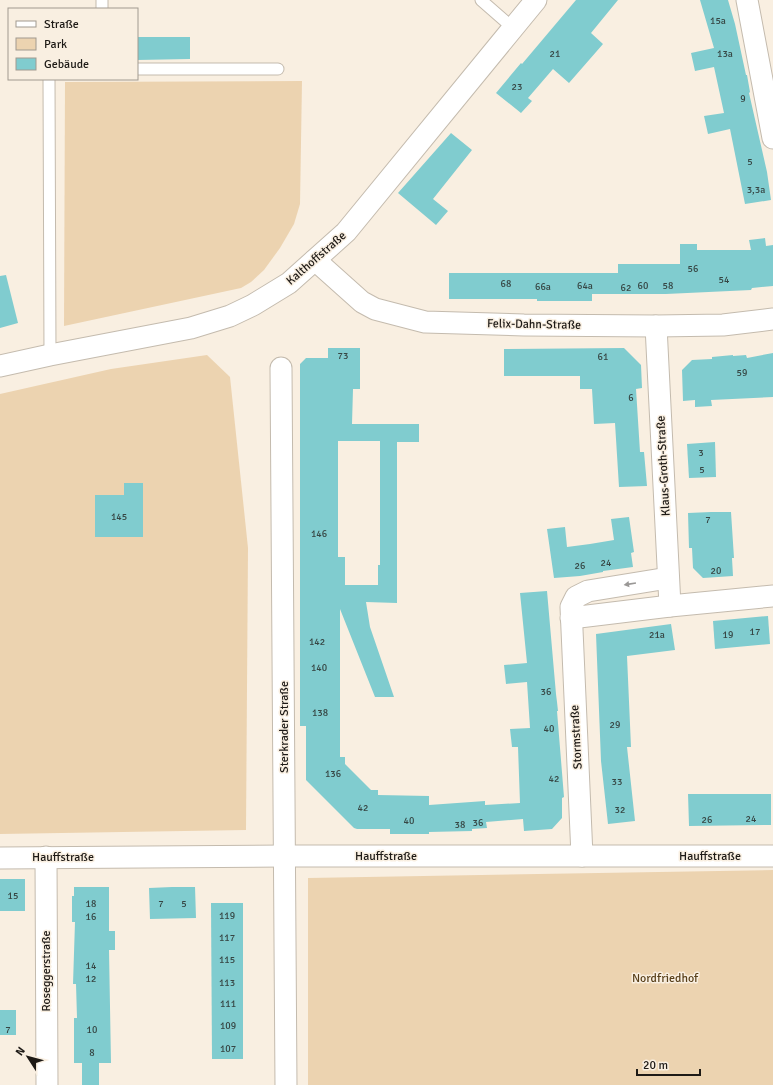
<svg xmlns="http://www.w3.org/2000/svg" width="773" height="1085" viewBox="0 0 773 1085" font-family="Signika,sans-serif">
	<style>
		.green { fill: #ecd3b0 }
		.building { fill: #80cccf; fill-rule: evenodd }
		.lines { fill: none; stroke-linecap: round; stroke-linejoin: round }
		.lane-casing { stroke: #c4bbae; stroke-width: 13 }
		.street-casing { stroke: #c4bbae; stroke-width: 23 }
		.lane { stroke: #fff; stroke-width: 11 }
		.street { stroke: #fff; stroke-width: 21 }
		.oneway { fill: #9a9896 }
		.labels { text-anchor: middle; stroke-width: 3; stroke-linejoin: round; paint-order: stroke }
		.number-label { font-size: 10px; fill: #364644 }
		.street-label { font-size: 12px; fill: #1e1a16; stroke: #f9efe1 }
		.park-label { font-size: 12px; fill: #583f19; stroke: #f9efe1 }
	</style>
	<rect width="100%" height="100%" fill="#f9efe1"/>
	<!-- green -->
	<g class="green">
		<path d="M302,81L300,204L294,224L280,248L264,270L251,282L241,288L64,326L65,82Z"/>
		<path d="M207,355L230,377L248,548L246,830L0,834V394L111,369Z"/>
		<path d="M773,870V1085H308V878Z"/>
	</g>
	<!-- building -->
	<g class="building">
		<path d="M576,0H618L591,33L603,44L569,83L553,69L528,98L532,101L521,113L496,93L521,63L522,64Z"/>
		<path d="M700,0H728L735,24L746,75H747L750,92L749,93L767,172L771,200L745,204L730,129L708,134L704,116L724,113L714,67L695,71L691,53L714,48Z"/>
		<path d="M137,37H190V59L137,60Z"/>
		<path d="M451,133L472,150L433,199L448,211L436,225L398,193Z"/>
		<path d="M765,238L766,246L773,245V286L752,288L751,290L666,294H592V301H537V299H449V273H618V264H680V244H697V250H751L749,240Z"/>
		<path d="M6,275L18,323L0,328V276Z"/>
		<path d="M328,348H360V389H353L352,424H419V442H397V603L366,602L370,627L394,697H375L340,609V757H345V764L371,790H378V795L429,796V805L485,801V805L520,803L518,747H512L510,729L530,728L527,682L506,684L504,665L527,663L520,593L547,591L556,694L557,702L558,711H557L564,797L562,798V818L552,829L524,831L523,819L486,822L487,828L472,829V831L429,832V834H390V829H357L354,828L306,780V726H300V364L306,358H328ZM338,441H380V565H378V585H345V557H338Z"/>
		<path d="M624,348L641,365L642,388L636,389L640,452H644L647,486L619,487L615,423L594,424L592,389H580V376H504V349Z"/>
		<path d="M773,353V397L711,400L712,406L695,407V400L683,401L682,370L692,360L712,359V357L733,355V356L746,355L747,358Z"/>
		<path d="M715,442L716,477L689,478L687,444Z"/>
		<path d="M124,483H143V537H95V495H124Z"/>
		<path d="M711,512H731L734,558H732L733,576L703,578L693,568L692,548H689L688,513Z"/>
		<path d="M629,517L634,552L631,553L633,567L603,571V572L580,576L554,578L547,529L565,527L567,547L590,544L614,540L611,519Z"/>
		<path d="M768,616L770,644L715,649L713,621Z"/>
		<path d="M671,624L675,650L627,656L631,747H627L635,821L608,824L601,761L596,634Z"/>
		<path d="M688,794H771V825L689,826Z"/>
		<rect x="0" y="879" width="25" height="32"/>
		<path d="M74,887H109V931H115V950H109L111,1063H99V1085H82V1063H74V1018H77L76,984H73L75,922H72V896H74Z"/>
		<path d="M172,887H195L196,918L150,919L149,888Z"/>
		<path d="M211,903H243V1059H212Z"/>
		<rect x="0" y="1010" width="16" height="25"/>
	</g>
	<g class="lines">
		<defs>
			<g id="lane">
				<path d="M102,0V9"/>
				<path d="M481,0L513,28"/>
				<path d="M137,69H278"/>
				<path d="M49,79L50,355"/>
			</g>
			<g id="street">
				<path d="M747,0L773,138"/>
				<path d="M315,260L362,302L375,309L425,322L524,325L656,326L723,325L773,319"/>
				<path d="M656,326L670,606"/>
				<path d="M0,366L50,355L191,328L230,316L253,305L289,283L346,232L536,0"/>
				<path d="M281,368L286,1085"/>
				<path d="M571,618L670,606L773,596"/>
				<path d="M582,856L571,607L576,597L588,591L668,578"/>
				<path d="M46,857L47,1085"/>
				<path d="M0,858L284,856H773"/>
			</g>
		</defs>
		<!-- lane casing -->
		<use href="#lane" class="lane-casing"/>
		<!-- street casing -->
		<use href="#street" class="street-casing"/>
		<!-- lane -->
		<use href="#lane" class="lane"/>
		<!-- street -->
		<use href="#street" class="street"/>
	</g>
	<!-- one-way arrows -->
	<defs><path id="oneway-solid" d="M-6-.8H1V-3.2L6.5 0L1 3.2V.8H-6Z"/></defs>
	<use class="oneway" href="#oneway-solid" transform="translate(630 584) rotate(171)"/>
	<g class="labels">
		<!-- number labels -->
		<g class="number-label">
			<text x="718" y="24">15a</text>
			<text x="555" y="57">21</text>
			<text x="725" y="57">13a</text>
			<text x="517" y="90">23</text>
			<text x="743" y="102">9</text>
			<text x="750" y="165">5</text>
			<text x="756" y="193">3,3a</text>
			<text x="693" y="272">56</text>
			<text x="724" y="283">54</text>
			<text x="506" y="287">68</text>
			<text x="585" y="289">64a</text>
			<text x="643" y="289">60</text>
			<text x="668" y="289">58</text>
			<text x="543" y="290">66a</text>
			<text x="626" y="291">62</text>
			<text x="343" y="359">73</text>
			<text x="603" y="360">61</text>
			<text x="742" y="376">59</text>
			<text x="631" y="401">6</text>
			<text x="701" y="456">3</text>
			<text x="702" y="473">5</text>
			<text x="119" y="520">145</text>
			<text x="708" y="523">7</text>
			<text x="319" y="537">146</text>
			<text x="606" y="566">24</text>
			<text x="580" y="569">26</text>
			<text x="716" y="574">20</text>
			<text x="755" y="635">17</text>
			<text x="657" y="638">21a</text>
			<text x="728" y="638">19</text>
			<text x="317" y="645">142</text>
			<text x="319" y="671">140</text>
			<text x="546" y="695">36</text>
			<text x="320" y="716">138</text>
			<text x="615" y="728">29</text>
			<text x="549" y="732">40</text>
			<text x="333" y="777">136</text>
			<text x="554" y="782">42</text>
			<text x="617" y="785">33</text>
			<text x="363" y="811">42</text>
			<text x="620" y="813">32</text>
			<text x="751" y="822">24</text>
			<text x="707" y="823">26</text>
			<text x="409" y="824">40</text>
			<text x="478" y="826">36</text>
			<text x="460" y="828">38</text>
			<text x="13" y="899">15</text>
			<text x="91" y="907">18</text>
			<text x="161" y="907">7</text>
			<text x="184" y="907">5</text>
			<text x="227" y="919">119</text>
			<text x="91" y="920">16</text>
			<text x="227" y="941">117</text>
			<text x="227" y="963">115</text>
			<text x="91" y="969">14</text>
			<text x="91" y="982">12</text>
			<text x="227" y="986">113</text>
			<text x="228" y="1007">111</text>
			<text x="228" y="1029">109</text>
			<text x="8" y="1033">7</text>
			<text x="92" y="1033">10</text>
			<text x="228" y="1052">107</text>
			<text x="92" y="1056">8</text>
		</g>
		<!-- street labels -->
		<g class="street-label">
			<text transform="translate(316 258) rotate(-41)" y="4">Kalthoffstraße</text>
			<text transform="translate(534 324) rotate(1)" y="4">Felix-Dahn-Straße</text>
			<text transform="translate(663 466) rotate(-93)" y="4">Klaus-Groth-Straße</text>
			<text transform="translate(284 727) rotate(-90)" y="4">Sterkrader Straße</text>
			<text transform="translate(576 737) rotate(-93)" y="4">Stormstraße</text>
			<text x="386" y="860">Hauffstraße</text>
			<text x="710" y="860">Hauffstraße</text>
			<text x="63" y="861">Hauffstraße</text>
			<text transform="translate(46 971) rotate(-90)" y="4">Roseggerstraße</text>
		</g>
		<!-- park labels -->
		<g class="park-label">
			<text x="665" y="982">Nordfriedhof</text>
		</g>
	</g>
	<!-- legend -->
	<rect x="8" y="8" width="130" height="72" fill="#f9efe1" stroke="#a19a90"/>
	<rect x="16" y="21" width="20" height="6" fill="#ffffff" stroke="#a19a90"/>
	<text x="44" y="28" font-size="12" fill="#1e1a16">Straße</text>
	<rect x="16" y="38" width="20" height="12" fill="#ecd3b0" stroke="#a19a90"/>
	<text x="44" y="48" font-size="12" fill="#1e1a16">Park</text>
	<rect x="16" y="58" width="20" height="12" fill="#80cccf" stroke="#a19a90"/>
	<text x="44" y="68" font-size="12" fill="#1e1a16">Gebäude</text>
	<!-- north arrow -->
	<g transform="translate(28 1057) rotate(306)" stroke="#f9efe1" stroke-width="3" paint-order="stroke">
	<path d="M0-3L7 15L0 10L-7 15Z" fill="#1e1a16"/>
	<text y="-6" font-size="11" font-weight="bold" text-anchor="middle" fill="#1e1a16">N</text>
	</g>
	<!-- scale -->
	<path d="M637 1069v6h63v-6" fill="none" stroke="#1e1a16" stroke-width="2"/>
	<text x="643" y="1069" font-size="12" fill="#1e1a16" stroke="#f9efe1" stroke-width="3" paint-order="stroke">20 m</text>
</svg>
